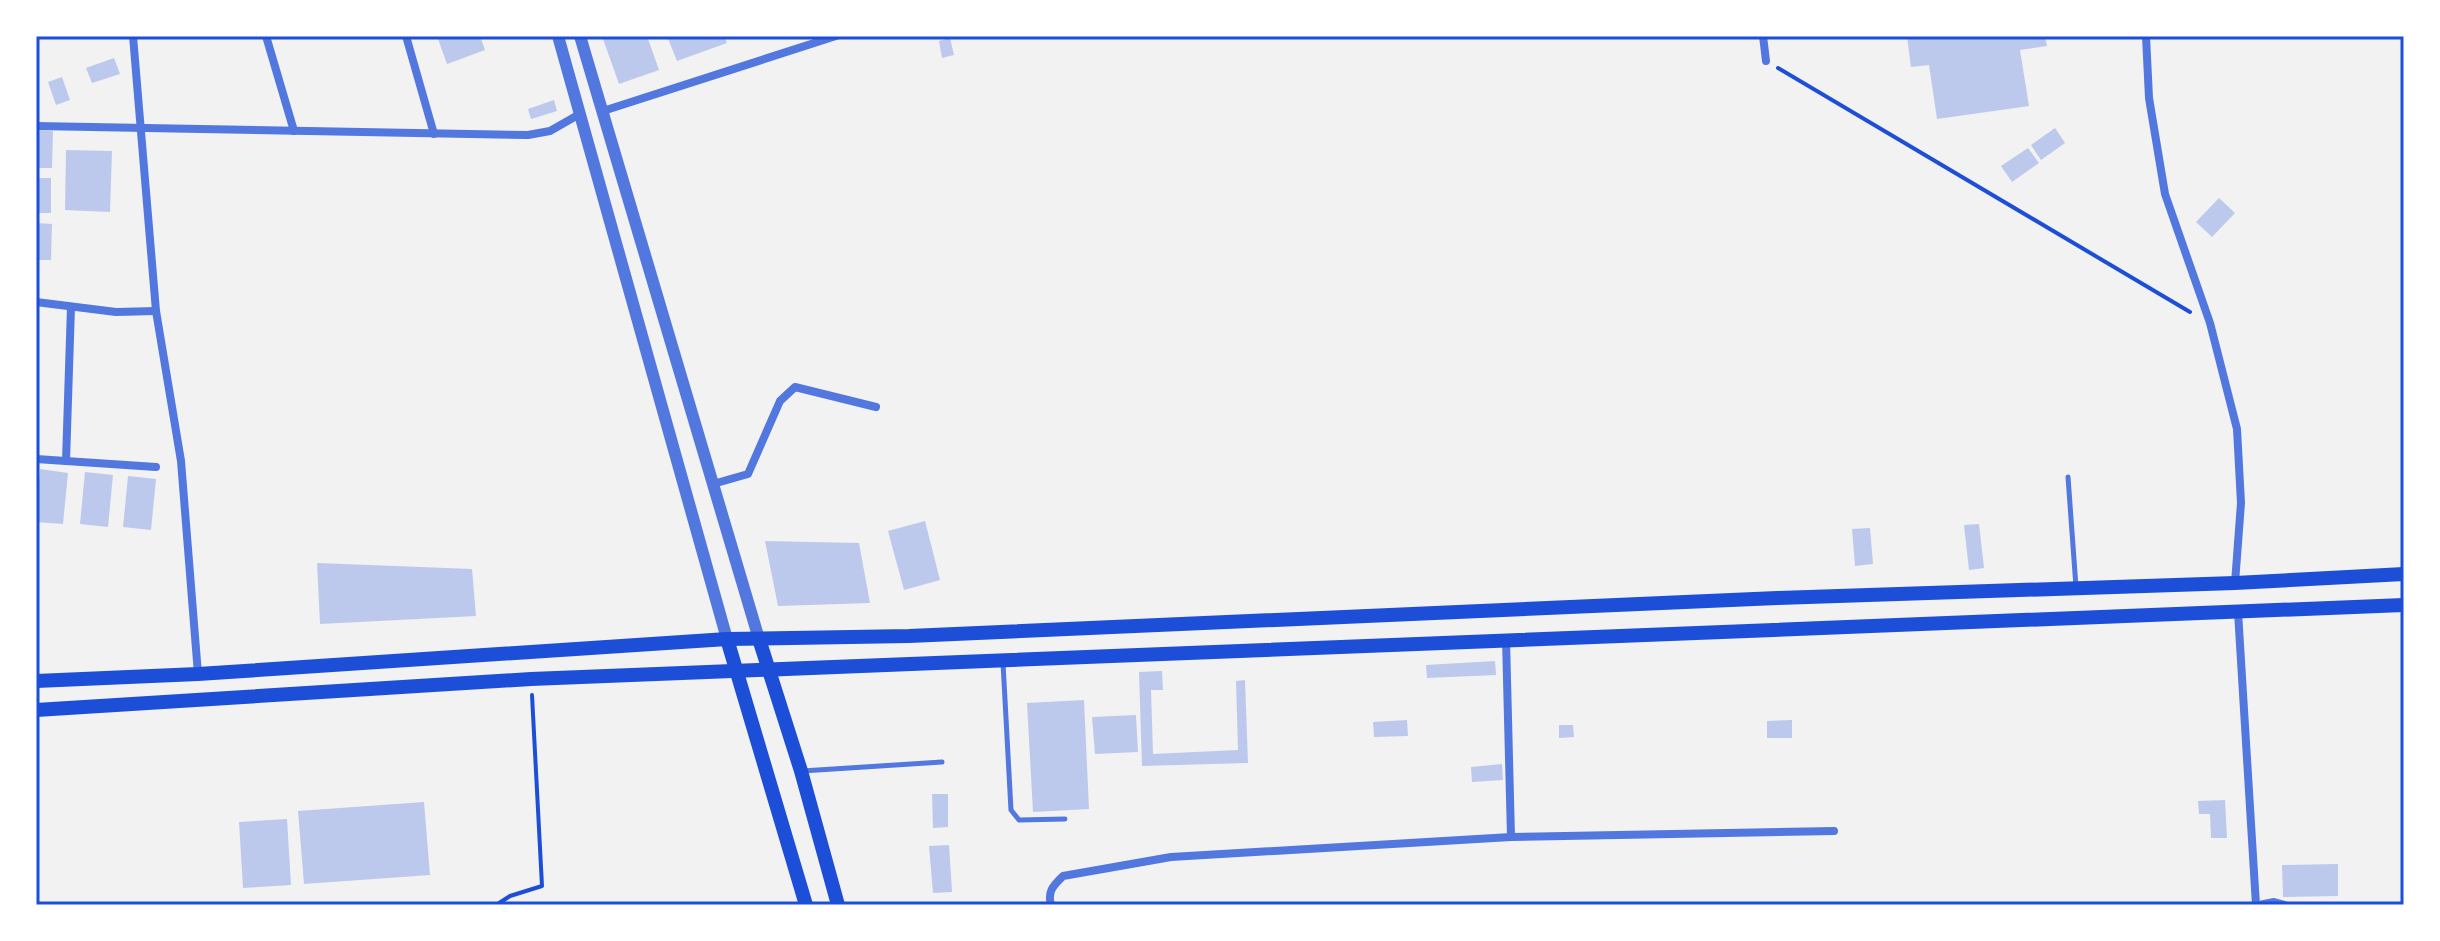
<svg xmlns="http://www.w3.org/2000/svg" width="2440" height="941" viewBox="0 0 2440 941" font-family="'Public Sans',sans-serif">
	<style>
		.building { fill: #bdc9ec }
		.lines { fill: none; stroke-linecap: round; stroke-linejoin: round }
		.path { stroke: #1d4ed8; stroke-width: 4 }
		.service { stroke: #5277de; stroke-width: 5 }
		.minor { stroke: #5277de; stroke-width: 8 }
		.tertiary { stroke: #5277de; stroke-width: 12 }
		.secondary { stroke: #1d4ed8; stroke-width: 14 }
		.neatline { fill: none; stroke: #1d4ed8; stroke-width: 3 }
	</style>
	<rect width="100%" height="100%" fill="#f2f2f2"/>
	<!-- building -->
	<g class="building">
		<path d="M437,36H480L485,50L447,64Z"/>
		<path d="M602,36H647L659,70L619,84Z"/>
		<path d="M667,36H724L727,43L677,61Z"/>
		<path d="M1907,36H2045L2047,46L2020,50L2029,106L1937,119L1929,65L1911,67Z"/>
		<path d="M950,38L954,55L942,58L939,41Z"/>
		<path d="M114,58L120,74L92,83L86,68Z"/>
		<path d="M62,77L70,100L56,105L48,82Z"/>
		<path d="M554,100L557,111L531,119L528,109Z"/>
		<path d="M2055,128L2065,143L2041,160L2031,145Z"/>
		<path d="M36,130L53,131L52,168H36Z"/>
		<path d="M2028,148L2039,163L2012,182L2001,166Z"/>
		<path d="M66,150L112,151L110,212L65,210Z"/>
		<rect x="36" y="178" width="15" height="35"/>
		<path d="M2219,198L2235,213L2212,237L2196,222Z"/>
		<path d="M36,223L52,224L51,260H36Z"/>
		<path d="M40,469L68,473L63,524L36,522Z"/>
		<path d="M85,472L113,475L108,527L80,524Z"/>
		<path d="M128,476L156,479L151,530L123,527Z"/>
		<path d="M925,521L940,580L904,590L888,531Z"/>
		<path d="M1979,524L1984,568L1969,570L1964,525Z"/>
		<path d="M1870,528L1873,564L1855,566L1852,529Z"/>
		<path d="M765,541L859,543L870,603L778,606Z"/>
		<path d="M317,563L472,569L476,616L320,624Z"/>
		<path d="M1495,661L1496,675L1427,678L1426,665Z"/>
		<path d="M1162,671L1163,690H1151L1153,754L1238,750L1236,681L1245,680L1248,763L1142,766L1139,672Z"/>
		<path d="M1084,700L1089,809L1033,812L1027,703Z"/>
		<path d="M1136,715L1138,752L1095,754L1092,717Z"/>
		<path d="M1407,720L1408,736L1374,737L1373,722Z"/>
		<path d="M1792,720V738H1767V721Z"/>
		<path d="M1559,725H1573L1574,737L1559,738Z"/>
		<path d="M1502,764L1503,780L1472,782L1471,767Z"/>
		<path d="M932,794H948V827L933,828Z"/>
		<path d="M2225,800L2227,838H2211L2210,814H2199L2198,801Z"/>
		<path d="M424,802L430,875L304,884L298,811Z"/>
		<path d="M287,819L291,885L243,888L239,822Z"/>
		<path d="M949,845L952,892L933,893L929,846Z"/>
		<path d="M2338,864V896L2283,897L2282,865Z"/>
	</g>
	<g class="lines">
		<!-- path -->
		<g class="path">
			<path d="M1778,68L2190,312"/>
			<path d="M496,905L510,896L542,886L532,695"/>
		</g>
		<!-- service -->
		<g class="service">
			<path d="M2068,477L2076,587"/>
			<path d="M1003,663L1011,810L1019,820L1065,819"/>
			<path d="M802,771L942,762"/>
		</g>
		<!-- minor -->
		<g class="minor">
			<path d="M133,36L156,311L181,461L198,674"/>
			<path d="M266,36L294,131"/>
			<path d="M406,36L434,134"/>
			<path d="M1763,36L1766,61"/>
			<path d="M2146,36L2149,98L2165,194L2210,323L2237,429L2241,503L2235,583"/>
			<path d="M603,111L836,36"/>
			<path d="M36,126L528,135L550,131L578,115"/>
			<path d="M36,302L116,312L156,311"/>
			<path d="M36,459L156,467"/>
			<path d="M66,461L71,307"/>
			<path d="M713,484L748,474L780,401L795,387L876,407"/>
			<path d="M2238,612L2256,905"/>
			<path d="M1511,837L1834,831"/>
			<path d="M1051,905C1047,891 1054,885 1063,876L1171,857L1511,837L1506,639"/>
			<path d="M2259,905L2274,902L2285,905"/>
		</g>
		<!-- tertiary -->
		<g class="tertiary">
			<path d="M558,36L727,639"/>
			<path d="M580,36L759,639"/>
		</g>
		<!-- secondary -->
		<g class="secondary">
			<path d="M727,639L806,905"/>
			<path d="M759,639L801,771L838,905"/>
			<path d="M36,681L198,674L727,639L909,636L1777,598L2235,583L2404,574"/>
			<path d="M36,710L531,679L2404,605"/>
		</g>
	</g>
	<!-- border -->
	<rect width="2440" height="941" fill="none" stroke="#ffffff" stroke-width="76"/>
	<rect x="38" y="38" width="2364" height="865" class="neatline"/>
</svg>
